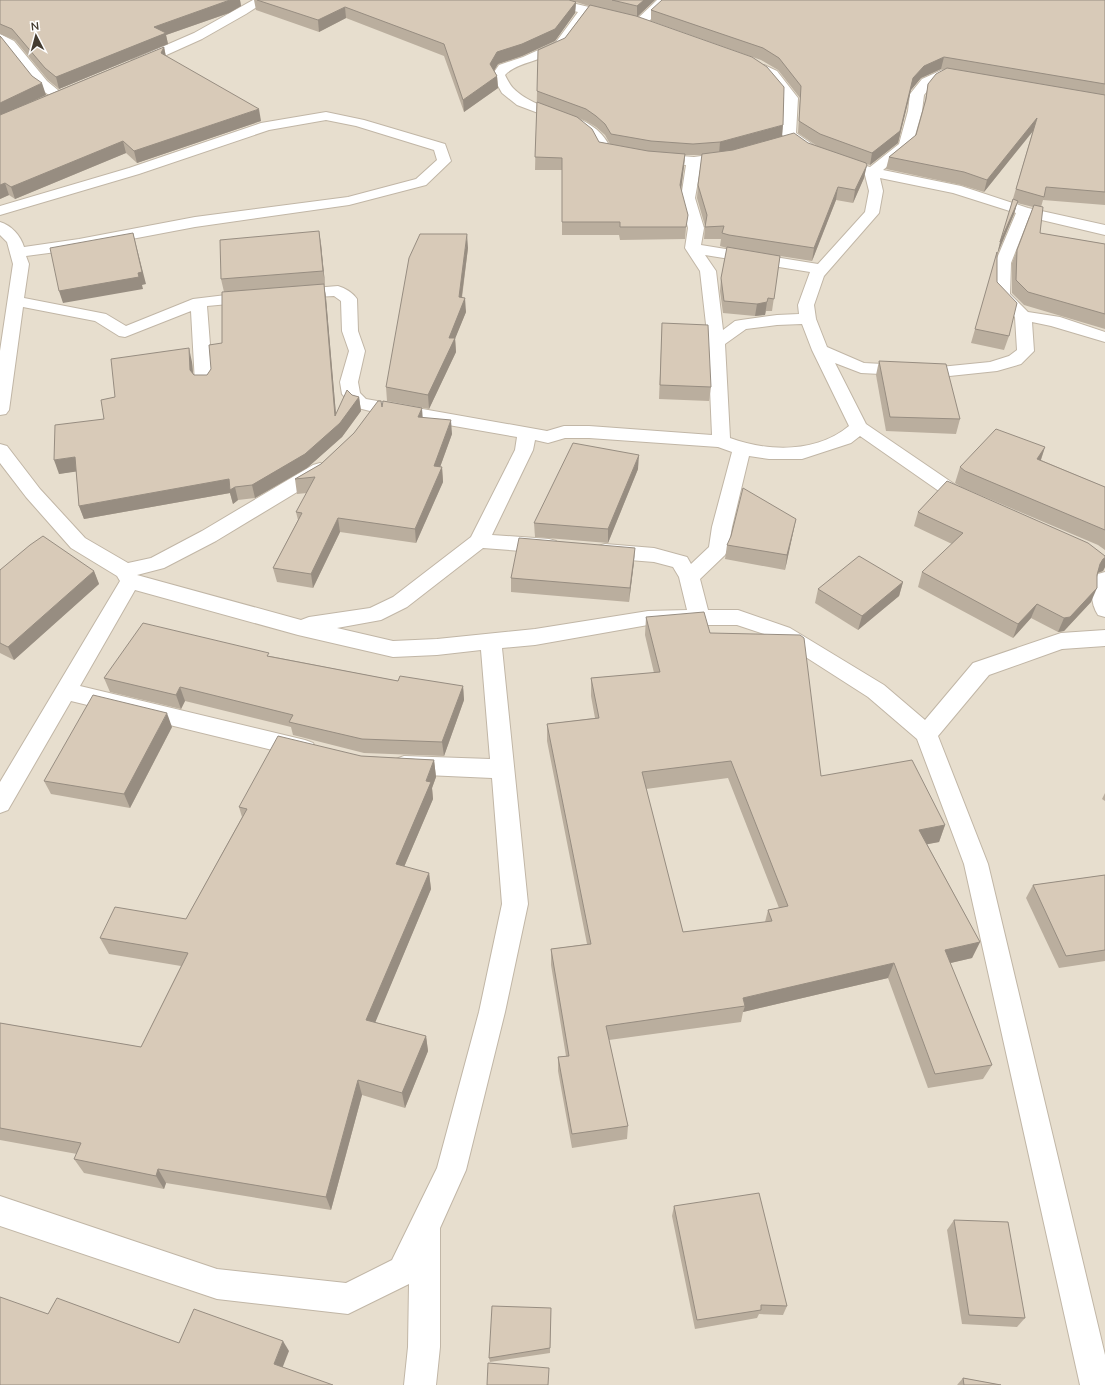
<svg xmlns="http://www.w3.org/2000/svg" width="1105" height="1385" viewBox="0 0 1105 1385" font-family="Mulish,sans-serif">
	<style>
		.residential { fill: #e7dece }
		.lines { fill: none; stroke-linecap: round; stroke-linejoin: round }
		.street-casing { stroke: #c1b6a6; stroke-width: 2 }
		.street { fill: #fff; fill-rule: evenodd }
		.wall { fill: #baae9e; fill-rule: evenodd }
		.shaded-wall { fill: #978d81 }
		.building { fill: #d8cab8; stroke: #978d81; fill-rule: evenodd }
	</style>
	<rect width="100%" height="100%" fill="#f2ece1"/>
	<!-- residential -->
	<rect class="residential" x="0" y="0" width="1105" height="1385"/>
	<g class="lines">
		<defs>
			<g id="street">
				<path d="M253,0H259L263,3L246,14L202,39L142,66H132L131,63L132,60L194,33Z"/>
				<path d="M538,0H559L619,14L621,17L619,20L615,21L589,14C583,23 572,41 564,48C550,59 516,62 505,75C507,79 510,85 513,88C540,116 593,109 610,147L628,152L694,157L730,152L735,153L737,156L735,159L701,164L695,198L704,228L701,245L818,264L865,212L869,191L865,175L857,172L855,169L857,166L862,165L870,167L899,144L908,111L910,94L922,79L942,70L965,74L966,77L965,80L960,81L944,78L932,85L924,95L922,111L912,146L883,170L961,186L1028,208L1105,225V235L1029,217L1011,263L1010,294L1028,312L1060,317L1105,332V342L1051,326L1032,322L1034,351L1021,364L997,371L940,377L861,373L835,363L866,424L960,488L977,496L980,500L977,504L970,506L946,496L860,436L851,443L802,459H769L749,456L732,527L728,550L725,555L700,579L708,610H738L790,628L884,685L925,720L973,663L1061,633L1105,630V646L1062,649L989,675L938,736L988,864L1105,1355V1385H1080L964,864L917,739L868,697L776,638L737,625H648L535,645L502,648L528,904L505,1012L466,1170L440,1228V1347L436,1385H404L408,1347L409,1284L348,1314L217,1299L0,1226V1196L217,1269L346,1283L392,1260L437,1168L479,1012L502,904L492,778L404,774L396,771L392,765L396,759L404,756L490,759L481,650L437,655L393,657L298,635L135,590L80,686L305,740L313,743L316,749L313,755L305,758L71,701L8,810L0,813V782L120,581L117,576L71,548L26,497L0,463V444L7,446L40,489L85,538L128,563L151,558L202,531L313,465L320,463L327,465L329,469L322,477L216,541L164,568L137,575L301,620L309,617L370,608L393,597L471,537L515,450L517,437L374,412L354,407L342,394L340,382L349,351L342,331L341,301L334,296L295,298L289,296L287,293L289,290L338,286C345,288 353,293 357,299L358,331L365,351L358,382L360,393L366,399L547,431L564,426H589L712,435L708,342L700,271L685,248L688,228L681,198L686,165L628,160L599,153L593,140L578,128L517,105L502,93L492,75L499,65L523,57L556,42L578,12L540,3ZM880,178L953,193L1016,213L995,263L994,295L1015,317L1017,350L1009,356L990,362L940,367L864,363L827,347L816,319L814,305L824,276L879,213L883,191ZM705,255L810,272L798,305L799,314L777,315L741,320L735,321L723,330L716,271ZM802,324L812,350L849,426C817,453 768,452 730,438L725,344L746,329L777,325ZM565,438H589L718,447L732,452L712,527L709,547L691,564L687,557L654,548L605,544L598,546L595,551L598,556L605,558L654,562L673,567L679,577L687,610L648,611L535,629L437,639L393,641L337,628L381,620L407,607L483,548L549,553L556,551L559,546L556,541L549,539L492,535L533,450L535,440L548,443Z"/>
				<path d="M657,0H670L644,26H636L634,23L636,20Z"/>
				<path d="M0,34L14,41L47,81L65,96L63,99L0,127V118L49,95L37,87L6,47L0,43Z"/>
				<path d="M764,65L777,71L798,98L796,133L819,149L821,152L819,155L814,156L809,155L782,135L784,98L767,77L758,69L759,66Z"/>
				<path d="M326,112L364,120L445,144L451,161L426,185L349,205L195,227L79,249L26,256L29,264L24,298L106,314L126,326L193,299L251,292L257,294L259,297L257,300L251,302L207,306L213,383L210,387L204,388L198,387L195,383L191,311L125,337L119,336L95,321L23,307L9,410L6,414L0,415V351L13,264L7,242L0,235V222C11,225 21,236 24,247L79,239L195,217L348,197L416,179L437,160L434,150L356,126L326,120L269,130L139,174L0,215V206L129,168L261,123Z"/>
				<path d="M1105,572V617L1098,615C1090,603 1090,586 1098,574Z"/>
			</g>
		</defs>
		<!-- street casing -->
		<use href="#street" class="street-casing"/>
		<!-- street -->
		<use href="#street" class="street"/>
	</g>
	<!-- wall -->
	<g class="wall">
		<path d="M0,0H240L241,6L229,13L166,35L168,44L59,89L48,80L15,40L0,34Z"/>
		<path d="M254,0H655L637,17L782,137L808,143L817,146L798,133L800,98L778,70L761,60L651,21V10L1105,0V205L1043,200L1041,207L1040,233L1105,244V329L1024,305L1012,293V263L1017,250L1033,207L1017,203L1014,214L997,254V282L1009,336L1004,350L971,343L1033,130L984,192L961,185L886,169L889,157L916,135L924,106L928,84L945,69H941L921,78L911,90L898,143L870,165L866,164L864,178L853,203L836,200L812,261L780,256L772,311H766L765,315L755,316L723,313L720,291L721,278L727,248L720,246L721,239H704L705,226L697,198L698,185L702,155H685L684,166L681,188L686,228L685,239L620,240L619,235H562V170H535L537,91L565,38L589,6L576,2L575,13L555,41L522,56L498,64L494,70L497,76L498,88L464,112L444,56L346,18L319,32L256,10ZM578,118L586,121L596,127L605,135L610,144L599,142Z"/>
		<path d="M0,36L46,95L33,101L164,47L166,56L261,121L137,163L126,153L15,199L9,195L0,199Z"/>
		<path d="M321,244L325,284L324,285L326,298L336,415L352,395L359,397L361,411L342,437L307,468L255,498L238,500L233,504L230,493L84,519L79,506L76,471L59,474L104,419L115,397L192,362L193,373L194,375H207L211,369L222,343L224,292L221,279Z"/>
		<path d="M468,248L462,298L466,312L455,338L456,352L429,409L387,401L386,387Z"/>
		<path d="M662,323L711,387L709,401L659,399Z"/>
		<path d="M879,361L960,419L956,434L886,431L876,375Z"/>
		<path d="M382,407L423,417L452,434L440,467H442L443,482L416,543L340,532L313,588L277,582L273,568L298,520L296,512L307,493L297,494L295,479L321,464Z"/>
		<path d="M1045,447L1041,460L1105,487V550L1098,545L961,487L955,483L960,467Z"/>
		<path d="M638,469L608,543L535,537L534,523Z"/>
		<path d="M918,512L1105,556V567L1103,571L1098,573L1091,602L1064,631L1058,632L1031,618L1013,638L918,587L922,572L952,544L914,526Z"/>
		<path d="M796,519L785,570L725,559L727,545Z"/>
		<path d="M634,562L629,602L511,592V578Z"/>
		<path d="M0,570L94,571L99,584L14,660L0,653Z"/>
		<path d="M903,582L899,596L858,630L815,603L818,589Z"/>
		<path d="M646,617L710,633L821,776L945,825L939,842L927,844L980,942L972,958L950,963L992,1065L983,1079L928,1088L888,978L743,1012L741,1022L609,1040L628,1126L627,1139L572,1148L558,1071V1057L566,1056L551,965V949L587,944L547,741V724L595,718L591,696V678L654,673L645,635ZM728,778L779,908L768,910L765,922L683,932L646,789Z"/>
		<path d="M270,656L398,681L463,686L464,700L444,756L364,753L293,735L291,727L185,701L181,709L110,692L104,678Z"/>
		<path d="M172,727L130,808L51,794L44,781Z"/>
		<path d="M361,756L434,760L436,777L432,788L433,799L404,867L429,873L431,889L375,1022L426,1036L428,1051L405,1108L362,1095L331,1210L166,1183L164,1189L84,1173L74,1159L77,1154L0,1140V1023L141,1047L181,966L109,954L100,938L186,919L242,817L239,807Z"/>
		<path d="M1105,793V801L1102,799Z"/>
		<path d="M1105,875V961L1059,968L1026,898L1033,885Z"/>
		<path d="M674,1206L787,1306L783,1315L759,1314L757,1318L695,1329L672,1216Z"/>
		<path d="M954,1220L1025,1318L1017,1327L962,1324L947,1230Z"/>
		<path d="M551,1308L550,1353L490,1362L489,1358Z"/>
		<path d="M963,1378L1001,1385H957Z"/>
	</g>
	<!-- shaded-wall -->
	<g class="shaded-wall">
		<path d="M230,0H240L241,6L229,13L166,35L168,44L59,89L56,77L154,27Z"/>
		<path d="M644,0H655L637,17V6Z"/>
		<path d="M576,2L575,13L555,41L522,56L498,64L491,76L490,64L497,52Z"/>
		<path d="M345,7L346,18L319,32L318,20Z"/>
		<path d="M164,47L166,58L161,53Z"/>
		<path d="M944,57L941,69L921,78L911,90L898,143L870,165L872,153L913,78L924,66Z"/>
		<path d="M497,76L498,88L464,112L463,100Z"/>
		<path d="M42,83L46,95L0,116V103Z"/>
		<path d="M259,109L261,121L137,163L134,151Z"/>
		<path d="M1037,118L1034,130L984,192L987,180Z"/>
		<path d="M783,125L782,137L719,154L720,142Z"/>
		<path d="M123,141L126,153L15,199L11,187Z"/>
		<path d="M685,154L684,166L680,198V185Z"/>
		<path d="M867,165L864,178L853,203L855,190Z"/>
		<path d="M5,183L9,195L0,199V185Z"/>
		<path d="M838,187L836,200L812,261L814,248Z"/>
		<path d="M1018,201L1014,214L997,255L1000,242Z"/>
		<path d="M319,231L321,244L325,284L323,271Z"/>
		<path d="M133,233L146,284L142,285L143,289L63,303L59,291Z"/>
		<path d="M467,234L468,248L460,310L465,298L466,312L455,339V338L456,352L429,409L428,395L459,297Z"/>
		<path d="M324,284L326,298L337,426L359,397L361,411L342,437L307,468L255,498L252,485L335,416Z"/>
		<path d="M767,302L765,315L755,316L757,304Z"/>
		<path d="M189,348L192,362L194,384L190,370Z"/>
		<path d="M422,408L423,422L418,417Z"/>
		<path d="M451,420L452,434L435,481L434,466Z"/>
		<path d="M1045,447L1040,462L1037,459Z"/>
		<path d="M639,455L638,469L608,543V529Z"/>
		<path d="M75,457L80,471L59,474L54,460Z"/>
		<path d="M442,467L443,482L416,543L415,529Z"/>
		<path d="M229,479L235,487L238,500L233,504L230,493L84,519L79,506Z"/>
		<path d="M338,518L340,532L313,588L311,574Z"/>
		<path d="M796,519L793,533L785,570L787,555Z"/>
		<path d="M635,548L634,562L629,602L630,588Z"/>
		<path d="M1105,558V567L1103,571L1097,573L1100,564L1103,559Z"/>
		<path d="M94,571L99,584L14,660L8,647Z"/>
		<path d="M903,582L899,596L858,630L862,616Z"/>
		<path d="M1097,588L1091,602L1064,631L1058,632L1064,618Z"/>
		<path d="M1037,604L1031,618L1013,638L1018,624Z"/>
		<path d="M463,686L464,700L444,756L442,742Z"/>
		<path d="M180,687L185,701L181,709L176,695Z"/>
		<path d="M167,713L172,727L130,808L124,794Z"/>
		<path d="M434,760L436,777L432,788L433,799L398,881L396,864Z"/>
		<path d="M945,825L939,842L913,847L919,830Z"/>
		<path d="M429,873L431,889L370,1035L366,1020Z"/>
		<path d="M980,942L972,958L938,966L945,950Z"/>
		<path d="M894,963L888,978L743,1012L745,1006L743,998Z"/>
		<path d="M426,1036L428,1051L405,1108L402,1093Z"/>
		<path d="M358,1080L362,1095L331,1210L326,1197Z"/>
		<path d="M158,1169L166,1183L164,1189L156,1176Z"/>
		<path d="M283,1341L289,1351L280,1374L274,1364Z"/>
	</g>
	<!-- building -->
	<g class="building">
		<path d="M0,0H230L227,1L154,27L166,33L56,77L45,68L12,29L0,24Z"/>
		<path d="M257,0H569L576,2L555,29L522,44L497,52L490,64L497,76L463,100L444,44L345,7L318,20Z"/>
		<path d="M612,0H644L637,6Z"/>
		<path d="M662,0H1105V84L944,57L924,66L913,78L900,131L872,153L820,134L799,121L801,86L779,58L763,48L651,10Z"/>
		<path d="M590,5L636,16L752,57L767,67L784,87L783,125L720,142L693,144L651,141L611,134L605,124L596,116L586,109L537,91L538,50L565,38Z"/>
		<path d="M0,36L1,37L32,76L42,83L0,103Z"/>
		<path d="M164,47L161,53L259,109L134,151L123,141L11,187L5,183L0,185V115Z"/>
		<path d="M947,68L1105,95V192L1046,187L1044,197L1016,189L1037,118L987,180L964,172L889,157L916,135L926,99L928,84L936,74Z"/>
		<path d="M537,102L577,117L592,129L599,142L648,151L685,154L680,185L688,215L686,227H620V222H562V158L535,157Z"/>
		<path d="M794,133L808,143L866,163L867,165L855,190L838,187L814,248L729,235L722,233L724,226L705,227L707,215L698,185L702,154L733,150Z"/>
		<path d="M1013,199L1018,201L1000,242Z"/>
		<path d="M1034,205L1043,207L1040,233L1105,244V314L1028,292L1016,280L1017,250Z"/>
		<path d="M319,231L323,271L221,279L220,240Z"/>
		<path d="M133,233L142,272L138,273L139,277L59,291L50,248Z"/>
		<path d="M420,234H467L459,297L465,298L449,338H455L428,395L386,387L409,258Z"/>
		<path d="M727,247L780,256L774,299L768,298L767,302L757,304L724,301L721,278Z"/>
		<path d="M997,252V282L1017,303L1009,336L975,329Z"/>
		<path d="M324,284L335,416L347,390L352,395L359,397L340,423L305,454L252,485L235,487L230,490L229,479L79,506L75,457L54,460L55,425L104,419L101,400L115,397L111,359L189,348L190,370L194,375H207L211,369L209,345L222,343V292Z"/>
		<path d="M662,323L708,325L711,387L660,385Z"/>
		<path d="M879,361L946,364L960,419L890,417Z"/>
		<path d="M378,401H381L382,407L383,401L422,408L418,417L451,420L434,466L442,467L415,529L338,518L311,574L273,568L302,513L296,512L315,477L295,479L321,464L354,433Z"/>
		<path d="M996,429L1045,447L1037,459L1105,487V530L965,471L960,467Z"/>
		<path d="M573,443L639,455L608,529L534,523Z"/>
		<path d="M947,481L1088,543L1105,556V558L1103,559L1100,564L1097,575V588L1070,617L1064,618L1037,604L1018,624L922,572L963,533L918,512Z"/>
		<path d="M743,488L796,519L787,555L727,545L731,536Z"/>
		<path d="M43,536L94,571L8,647L0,643V570L30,545Z"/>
		<path d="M519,538L635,548L630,588L511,578Z"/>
		<path d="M859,556L903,582L862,616L818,589Z"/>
		<path d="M704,612L710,633L800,635L804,638L821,776L912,760L945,825L919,830L980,942L945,950L992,1065L935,1074L894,963L743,998L745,1006L606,1026L628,1126L572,1134L558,1057L569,1056L551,949L591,944L547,724L599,718L591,678L660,672L646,617ZM731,761L788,906L768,910L772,921L683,932L642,772Z"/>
		<path d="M143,623L269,653L267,656L398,681L400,676L463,686L442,742L362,739L289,722L293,715L180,687L176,695L104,678Z"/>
		<path d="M93,695L167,713L124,794L44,781Z"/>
		<path d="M278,736L361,756L434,760L426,781L431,782L396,864L429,873L366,1020L426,1036L402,1093L358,1080L326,1197L158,1169L156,1176L74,1159L81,1143L0,1128V1023L141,1047L188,953L100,938L115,907L186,919L247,809L239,807Z"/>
		<path d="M1105,875V950L1066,956L1033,885Z"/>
		<path d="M759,1193L787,1306L761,1305V1310L697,1320L674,1206Z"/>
		<path d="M954,1220L1008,1222L1025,1318L969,1315Z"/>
		<path d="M0,1297L48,1314L57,1298L179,1343L194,1309L283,1341L274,1364L333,1385H0Z"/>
		<path d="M492,1306L551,1308L550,1348L489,1358Z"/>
		<path d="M488,1363L549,1368L548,1385H487Z"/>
		<path d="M963,1378L1001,1385H964Z"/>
	</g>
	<!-- north arrow -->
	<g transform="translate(36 36) rotate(354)" stroke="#ffffff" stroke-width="3" paint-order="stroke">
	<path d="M0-3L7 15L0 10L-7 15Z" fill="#443c31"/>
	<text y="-6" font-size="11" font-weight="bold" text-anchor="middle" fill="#443c31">N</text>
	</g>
</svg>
